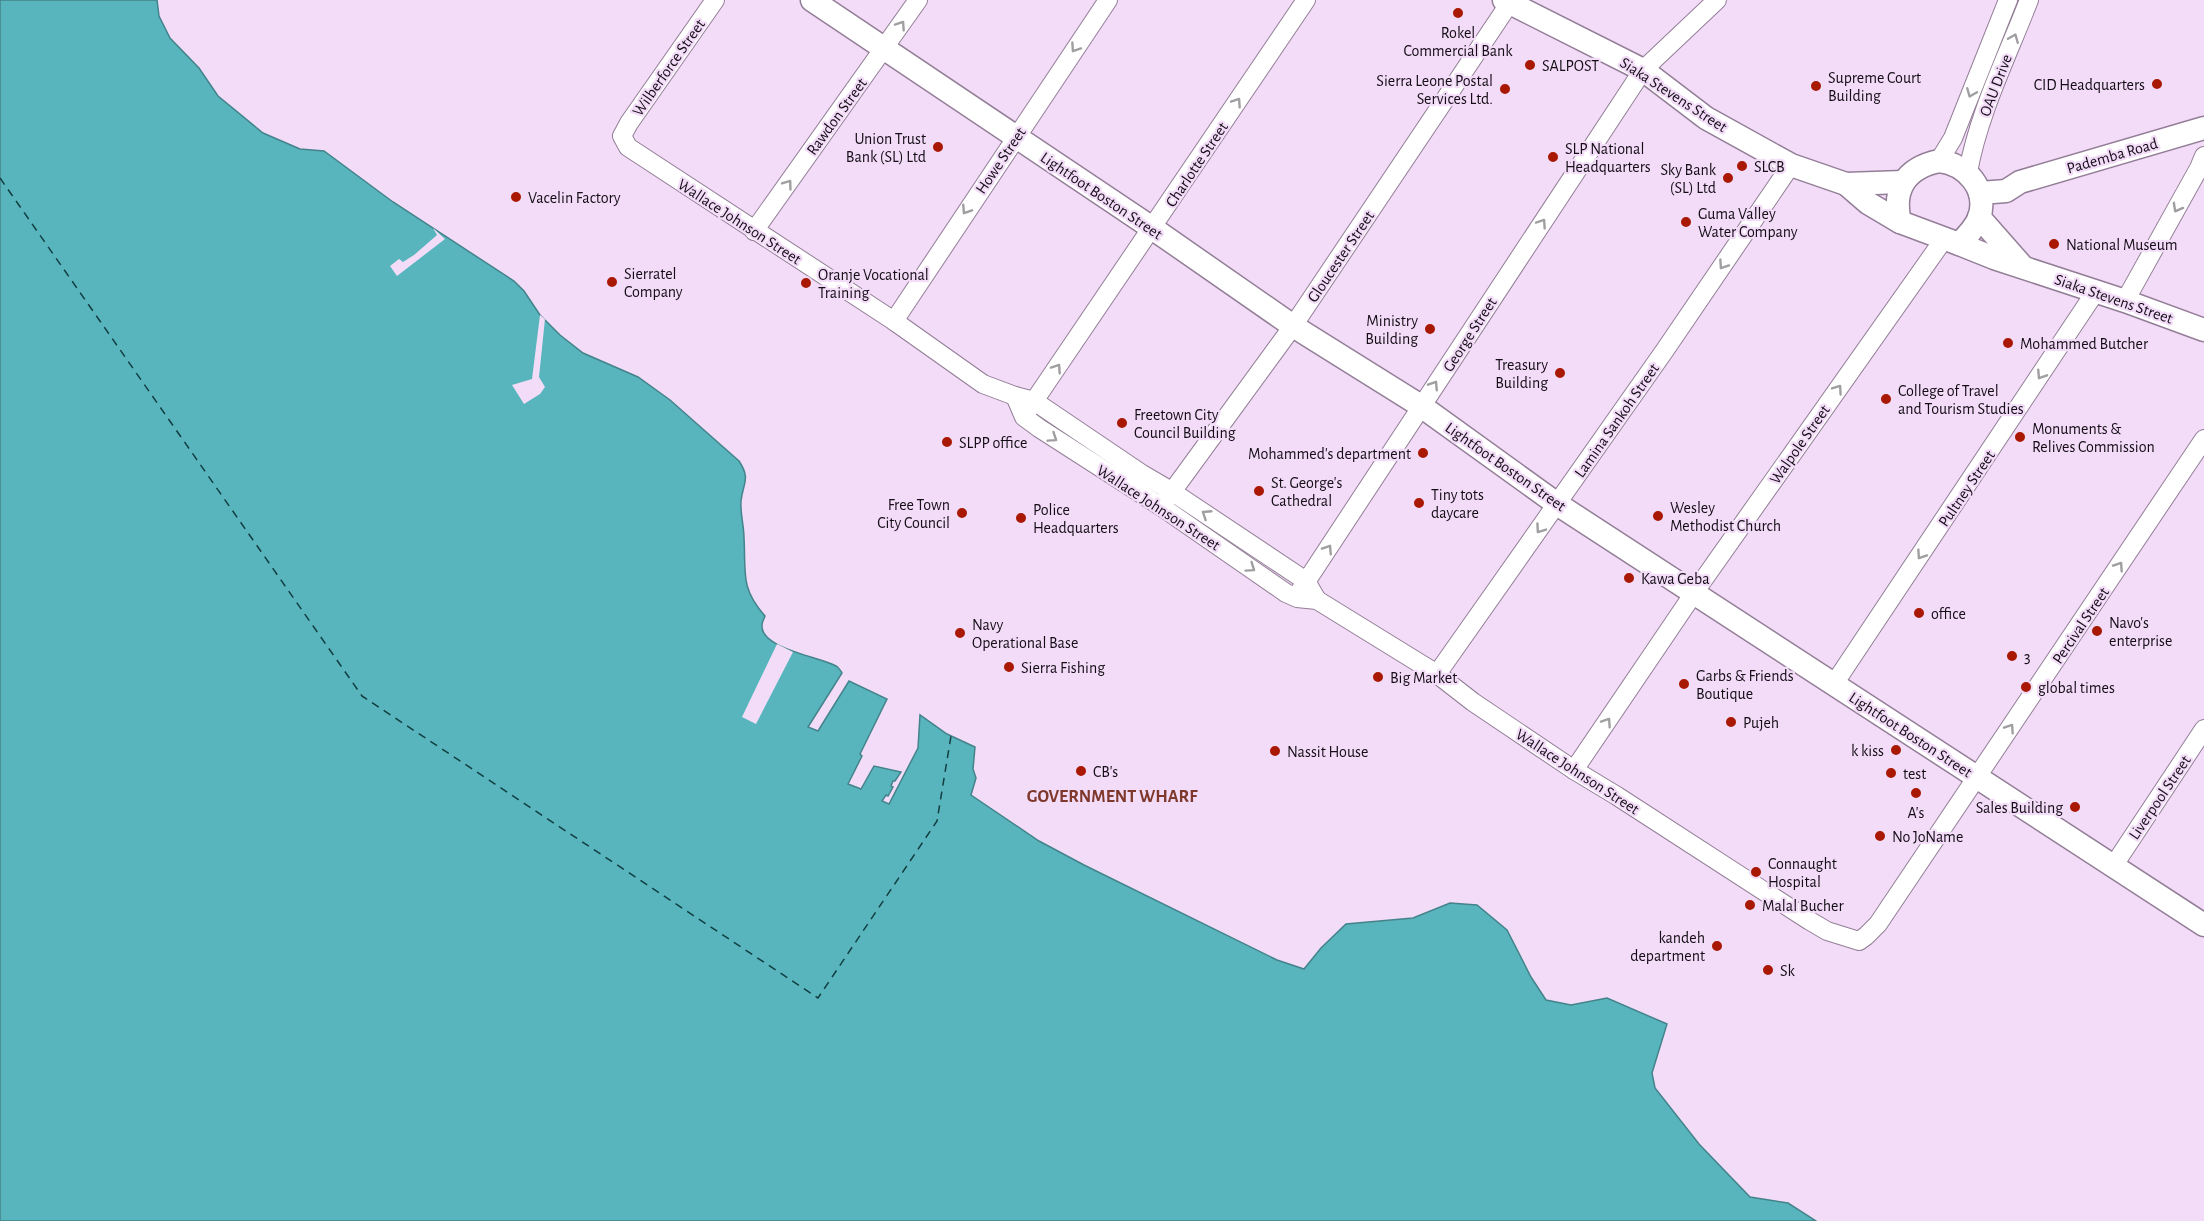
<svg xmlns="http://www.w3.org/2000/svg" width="2204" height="1221" viewBox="0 0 2204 1221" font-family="'Alegreya Sans',sans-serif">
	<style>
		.water { fill: #58b5bd; stroke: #44838b; stroke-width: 1.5 }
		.pier { fill: #f3dcf8 }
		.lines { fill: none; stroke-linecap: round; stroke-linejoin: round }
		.ferry { stroke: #123e41; stroke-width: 1.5; stroke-dasharray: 8 6; stroke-linecap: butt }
		.minor-casing { stroke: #937e97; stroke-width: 20 }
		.major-casing { stroke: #937e97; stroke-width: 25 }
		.minor { stroke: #fff; stroke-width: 18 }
		.major { stroke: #fff; stroke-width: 22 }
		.oneway { stroke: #a19ea2 }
		.poi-dot { fill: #a81803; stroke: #f3dcf8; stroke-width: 2 }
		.labels { text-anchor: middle; stroke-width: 4.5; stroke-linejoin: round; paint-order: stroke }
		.poi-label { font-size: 16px; fill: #140d16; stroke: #f3dcf8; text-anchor: start }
		.street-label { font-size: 16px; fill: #140d16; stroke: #f3dcf8 }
		.neighbourhood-label { font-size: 18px; font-weight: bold; fill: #7e382c; stroke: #f3dcf8 }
	</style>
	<rect width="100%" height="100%" fill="#f3dcf8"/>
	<!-- water -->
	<path class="water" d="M0,0H157L159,16L170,38L199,68L218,96L263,133L300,149L324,151L393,202L514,281L524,291L540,315L560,335L583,353L638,377L670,400L739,461C751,479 743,483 741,501C740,513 744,526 744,538C746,573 740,588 765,616C764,619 762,622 762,625C760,649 821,657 836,666C837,666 842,672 842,673L808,727L818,731L849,681L887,699L860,754L862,756L848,784L861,789L874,766L901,772L895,781H893L891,786L893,787L888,796L886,795L882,801L889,804L918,748L920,715L947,734L975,747L973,769L976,778L971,795L1039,841L1084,865L1277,960L1304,969L1321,948L1346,924L1413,918L1450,903L1477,905L1507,930L1531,977L1546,1000L1571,1005L1607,998L1667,1024L1652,1073L1655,1088L1699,1144L1750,1197L1788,1203L1816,1221H0Z"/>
	<!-- pier -->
	<g class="pier">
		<path d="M433,228L445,239L397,276L390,266L399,259L403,262L414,255L437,235Z"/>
		<path d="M540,315L545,319L539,377L545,387L540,394L524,404L512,385L532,379Z"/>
		<path d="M777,644L793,652L756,724L742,717Z"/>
	</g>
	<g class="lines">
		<!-- ferry -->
		<path class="ferry" d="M0,178L362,696L818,998L937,821L951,736"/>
		<defs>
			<g id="minor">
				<path d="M715,0L629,123L622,136L628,147L894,321L983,384L1015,396L1034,401L1142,474L1171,491L1306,581L1317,600"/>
				<path d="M1939,161L1953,138L2008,0"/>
				<path d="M1968,172C1979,112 2007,57 2029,0"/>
				<path d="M754,231L918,0"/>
				<path d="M2125,301L2199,168L2204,156"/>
				<path d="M894,321L1108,0"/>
				<path d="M1015,396L1024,417L1039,428L1162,507L1286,593L1297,598L1317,600L1437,674L1473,702L1574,770L1617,796L1810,921L1827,931L1859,941L1866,936L1878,924L2204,439"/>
				<path d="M1028,410L1306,0"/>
				<path d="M1166,500L1293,326L1509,4"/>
				<path d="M1300,591L1643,70L1717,0"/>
				<path d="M1437,674L1665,350L1791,165"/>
				<path d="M1834,684L2096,291"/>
				<path d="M1574,770L1694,593L1944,239"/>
				<path d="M2114,865L2204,729"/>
			</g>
			<g id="major">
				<path d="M812,0L1152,228L1293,326L1421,406L1557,504L2204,925"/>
				<path d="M1504,0L1643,70L1706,118L1791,165L1846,184L1903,182"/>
				<path d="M1939,161C1966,164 1989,189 1979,218C1975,228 1967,236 1959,244L1900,222C1892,189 1906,168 1939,161Z"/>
				<path d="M1846,184L1868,203L1900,222"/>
				<path d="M1980,193L2006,191L2020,182L2204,128"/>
				<path d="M1979,217L2023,267"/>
				<path d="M1959,244L1994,258L2125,301L2204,330"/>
			</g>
		</defs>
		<!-- minor casing -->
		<use href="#minor" class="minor-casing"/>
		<!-- major casing -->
		<use href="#major" class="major-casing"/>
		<!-- minor -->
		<use href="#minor" class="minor"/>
		<!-- major -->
		<use href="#major" class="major"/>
	</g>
	<!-- one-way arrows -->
	<defs><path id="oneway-chevron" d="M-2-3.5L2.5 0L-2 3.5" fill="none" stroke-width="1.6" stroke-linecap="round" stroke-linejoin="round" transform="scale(1.5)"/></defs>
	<g class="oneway">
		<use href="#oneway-chevron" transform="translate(901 25) rotate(-56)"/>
		<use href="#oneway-chevron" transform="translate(2014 38) rotate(-68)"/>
		<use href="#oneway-chevron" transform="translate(1075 48) rotate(124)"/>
		<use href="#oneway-chevron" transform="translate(1971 93) rotate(112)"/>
		<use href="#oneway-chevron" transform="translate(1237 102) rotate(-56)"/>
		<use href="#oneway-chevron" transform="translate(788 184) rotate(-54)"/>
		<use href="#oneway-chevron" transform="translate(2177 208) rotate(119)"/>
		<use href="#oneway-chevron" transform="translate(966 210) rotate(123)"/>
		<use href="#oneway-chevron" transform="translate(1542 223) rotate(-56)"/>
		<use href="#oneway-chevron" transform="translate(1723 265) rotate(124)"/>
		<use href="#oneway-chevron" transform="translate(1057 368) rotate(-56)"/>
		<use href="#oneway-chevron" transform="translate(2041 375) rotate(123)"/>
		<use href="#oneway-chevron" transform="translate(1434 385) rotate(-57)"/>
		<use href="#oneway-chevron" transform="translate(1838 389) rotate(-55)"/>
		<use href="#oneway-chevron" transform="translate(1053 438) rotate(34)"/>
		<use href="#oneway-chevron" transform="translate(1206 514) rotate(-147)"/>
		<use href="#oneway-chevron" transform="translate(1540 529) rotate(125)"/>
		<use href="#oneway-chevron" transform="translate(1328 549) rotate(-57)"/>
		<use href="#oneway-chevron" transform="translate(1921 555) rotate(124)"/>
		<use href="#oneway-chevron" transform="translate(2119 566) rotate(-56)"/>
		<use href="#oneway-chevron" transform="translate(1251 568) rotate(35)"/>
		<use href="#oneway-chevron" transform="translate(1607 722) rotate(-56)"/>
		<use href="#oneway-chevron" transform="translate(2010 728) rotate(-56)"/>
	</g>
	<!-- markers -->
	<g class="poi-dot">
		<circle cx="1458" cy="13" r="6"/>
		<circle cx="1530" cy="65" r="6"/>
		<circle cx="2157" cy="84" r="6"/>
		<circle cx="1816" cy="86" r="6"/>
		<circle cx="1505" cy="89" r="6"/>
		<circle cx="938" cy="147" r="6"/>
		<circle cx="1553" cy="157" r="6"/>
		<circle cx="1742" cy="166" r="6"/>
		<circle cx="1728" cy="178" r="6"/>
		<circle cx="516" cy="197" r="6"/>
		<circle cx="1686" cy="222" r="6"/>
		<circle cx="2054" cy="244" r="6"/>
		<circle cx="612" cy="282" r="6"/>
		<circle cx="806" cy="283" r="6"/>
		<circle cx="1430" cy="329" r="6"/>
		<circle cx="2008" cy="343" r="6"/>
		<circle cx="1560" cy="373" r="6"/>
		<circle cx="1886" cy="399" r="6"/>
		<circle cx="1122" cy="423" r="6"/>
		<circle cx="2020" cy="437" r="6"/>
		<circle cx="947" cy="442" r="6"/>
		<circle cx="1423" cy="453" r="6"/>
		<circle cx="1259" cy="491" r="6"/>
		<circle cx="1419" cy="503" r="6"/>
		<circle cx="962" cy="513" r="6"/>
		<circle cx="1658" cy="516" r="6"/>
		<circle cx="1021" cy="518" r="6"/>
		<circle cx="1629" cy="578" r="6"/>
		<circle cx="1919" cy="613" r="6"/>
		<circle cx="2097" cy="631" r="6"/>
		<circle cx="960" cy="633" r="6"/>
		<circle cx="2012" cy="656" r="6"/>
		<circle cx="1009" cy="667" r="6"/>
		<circle cx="1378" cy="677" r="6"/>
		<circle cx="1684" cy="684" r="6"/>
		<circle cx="2026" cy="687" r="6"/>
		<circle cx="1731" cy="722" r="6"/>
		<circle cx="1896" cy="750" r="6"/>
		<circle cx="1275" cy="751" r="6"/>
		<circle cx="1081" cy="771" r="6"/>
		<circle cx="1891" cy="773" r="6"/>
		<circle cx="1916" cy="793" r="6"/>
		<circle cx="2075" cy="807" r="6"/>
		<circle cx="1880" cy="836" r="6"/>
		<circle cx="1756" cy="872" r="6"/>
		<circle cx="1750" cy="905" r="6"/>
		<circle cx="1717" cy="946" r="6"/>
		<circle cx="1768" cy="970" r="6"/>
	</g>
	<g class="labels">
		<!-- poi labels -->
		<g class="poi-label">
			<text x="1458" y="38" text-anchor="middle">Rokel<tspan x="1458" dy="18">Commercial Bank</tspan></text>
			<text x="1542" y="71">SALPOST</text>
			<text x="1828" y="83">Supreme Court<tspan x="1828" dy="18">Building</tspan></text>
			<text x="1493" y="86" text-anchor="end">Sierra Leone Postal<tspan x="1493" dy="18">Services Ltd.</tspan></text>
			<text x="2145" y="90" text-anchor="end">CID Headquarters</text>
			<text x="926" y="144" text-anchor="end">Union Trust<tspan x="926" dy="18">Bank (SL) Ltd</tspan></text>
			<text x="1565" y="154">SLP National<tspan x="1565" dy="18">Headquarters</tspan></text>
			<text x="1754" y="172">SLCB</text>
			<text x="1716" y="175" text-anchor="end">Sky Bank<tspan x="1716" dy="18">(SL) Ltd</tspan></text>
			<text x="528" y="203">Vacelin Factory</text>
			<text x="1698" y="219">Guma Valley<tspan x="1698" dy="18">Water Company</tspan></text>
			<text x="2066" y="250">National Museum</text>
			<text x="624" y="279">Sierratel<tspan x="624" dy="18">Company</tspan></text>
			<text x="818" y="280">Oranje Vocational<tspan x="818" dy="18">Training</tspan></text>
			<text x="1418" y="326" text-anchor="end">Ministry<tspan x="1418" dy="18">Building</tspan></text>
			<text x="2020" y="349">Mohammed Butcher</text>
			<text x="1548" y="370" text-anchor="end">Treasury<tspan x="1548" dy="18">Building</tspan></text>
			<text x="1898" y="396">College of Travel<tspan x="1898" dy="18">and Tourism Studies</tspan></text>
			<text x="1134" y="420">Freetown City<tspan x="1134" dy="18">Council Building</tspan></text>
			<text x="2032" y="434">Monuments &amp;<tspan x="2032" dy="18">Relives Commission</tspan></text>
			<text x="959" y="448">SLPP office</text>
			<text x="1411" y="459" text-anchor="end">Mohammed's department</text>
			<text x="1271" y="488">St. George's<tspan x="1271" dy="18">Cathedral</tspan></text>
			<text x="1431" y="500">Tiny tots<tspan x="1431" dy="18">daycare</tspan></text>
			<text x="950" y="510" text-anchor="end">Free Town<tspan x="950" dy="18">City Council</tspan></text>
			<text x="1670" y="513">Wesley<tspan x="1670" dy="18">Methodist Church</tspan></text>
			<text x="1033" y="515">Police<tspan x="1033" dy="18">Headquarters</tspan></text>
			<text x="1641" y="584">Kawa Geba</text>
			<text x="1931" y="619">office</text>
			<text x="2109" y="628">Navo's<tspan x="2109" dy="18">enterprise</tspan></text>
			<text x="972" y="630">Navy<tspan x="972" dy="18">Operational Base</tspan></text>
			<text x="2024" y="662">3</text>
			<text x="1021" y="673">Sierra Fishing</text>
			<text x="1696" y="681">Garbs &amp; Friends<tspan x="1696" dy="18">Boutique</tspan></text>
			<text x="1390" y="683">Big Market</text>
			<text x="2038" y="693">global times</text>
			<text x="1743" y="728">Pujeh</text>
			<text x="1884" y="756" text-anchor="end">k kiss</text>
			<text x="1287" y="757">Nassit House</text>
			<text x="1093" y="777">CB's</text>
			<text x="1903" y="779">test</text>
			<text x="2063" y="813" text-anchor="end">Sales Building</text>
			<text x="1916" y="818" text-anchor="middle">A's</text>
			<text x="1892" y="842">No JoName</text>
			<text x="1768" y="869">Connaught<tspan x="1768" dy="18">Hospital</tspan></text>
			<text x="1762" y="911">Malal Bucher</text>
			<text x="1705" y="943" text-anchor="end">kandeh<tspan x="1705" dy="18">department</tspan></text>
			<text x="1780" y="976">Sk</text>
		</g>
		<!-- street labels -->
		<g class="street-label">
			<text transform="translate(668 67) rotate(-55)" y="6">Wilberforce Street</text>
			<text transform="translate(1995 85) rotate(-69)" y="6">OAU Drive</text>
			<text transform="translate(1674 94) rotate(33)" y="6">Siaka Stevens Street</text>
			<text transform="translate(836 116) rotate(-54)" y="6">Rawdon Street</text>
			<text transform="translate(2112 155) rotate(-16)" y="6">Pademba Road</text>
			<text transform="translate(1000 160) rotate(-56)" y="6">Howe Street</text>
			<text transform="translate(1196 164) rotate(-56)" y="6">Charlotte Street</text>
			<text transform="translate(1102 195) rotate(34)" y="6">Lightfoot Boston Street</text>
			<text transform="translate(740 221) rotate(33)" y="6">Wallace Johnson Street</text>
			<text transform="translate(1340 256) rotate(-56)" y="6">Gloucester Street</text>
			<text transform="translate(2114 298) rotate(19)" y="6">Siaka Stevens Street</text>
			<text transform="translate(1469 334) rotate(-57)" y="6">George Street</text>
			<text transform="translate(1616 420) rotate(-55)" y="6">Lamina Sankoh Street</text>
			<text transform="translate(1799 444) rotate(-55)" y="6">Walpole Street</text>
			<text transform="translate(1506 466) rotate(35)" y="6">Lightfoot Boston Street</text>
			<text transform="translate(1966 488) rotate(-56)" y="6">Pultney Street</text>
			<text transform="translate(1159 507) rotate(33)" y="6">Wallace Johnson Street</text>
			<text transform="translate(2080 625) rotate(-56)" y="6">Percival Street</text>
			<text transform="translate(1911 734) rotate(33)" y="6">Lightfoot Boston Street</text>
			<text transform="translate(1578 771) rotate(33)" y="6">Wallace Johnson Street</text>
			<text transform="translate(2159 797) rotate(-56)" y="6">Liverpool Street</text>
		</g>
		<!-- neighbourhood labels -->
		<g class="neighbourhood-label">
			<text x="1112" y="802">GOVERNMENT WHARF</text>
		</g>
	</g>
</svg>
